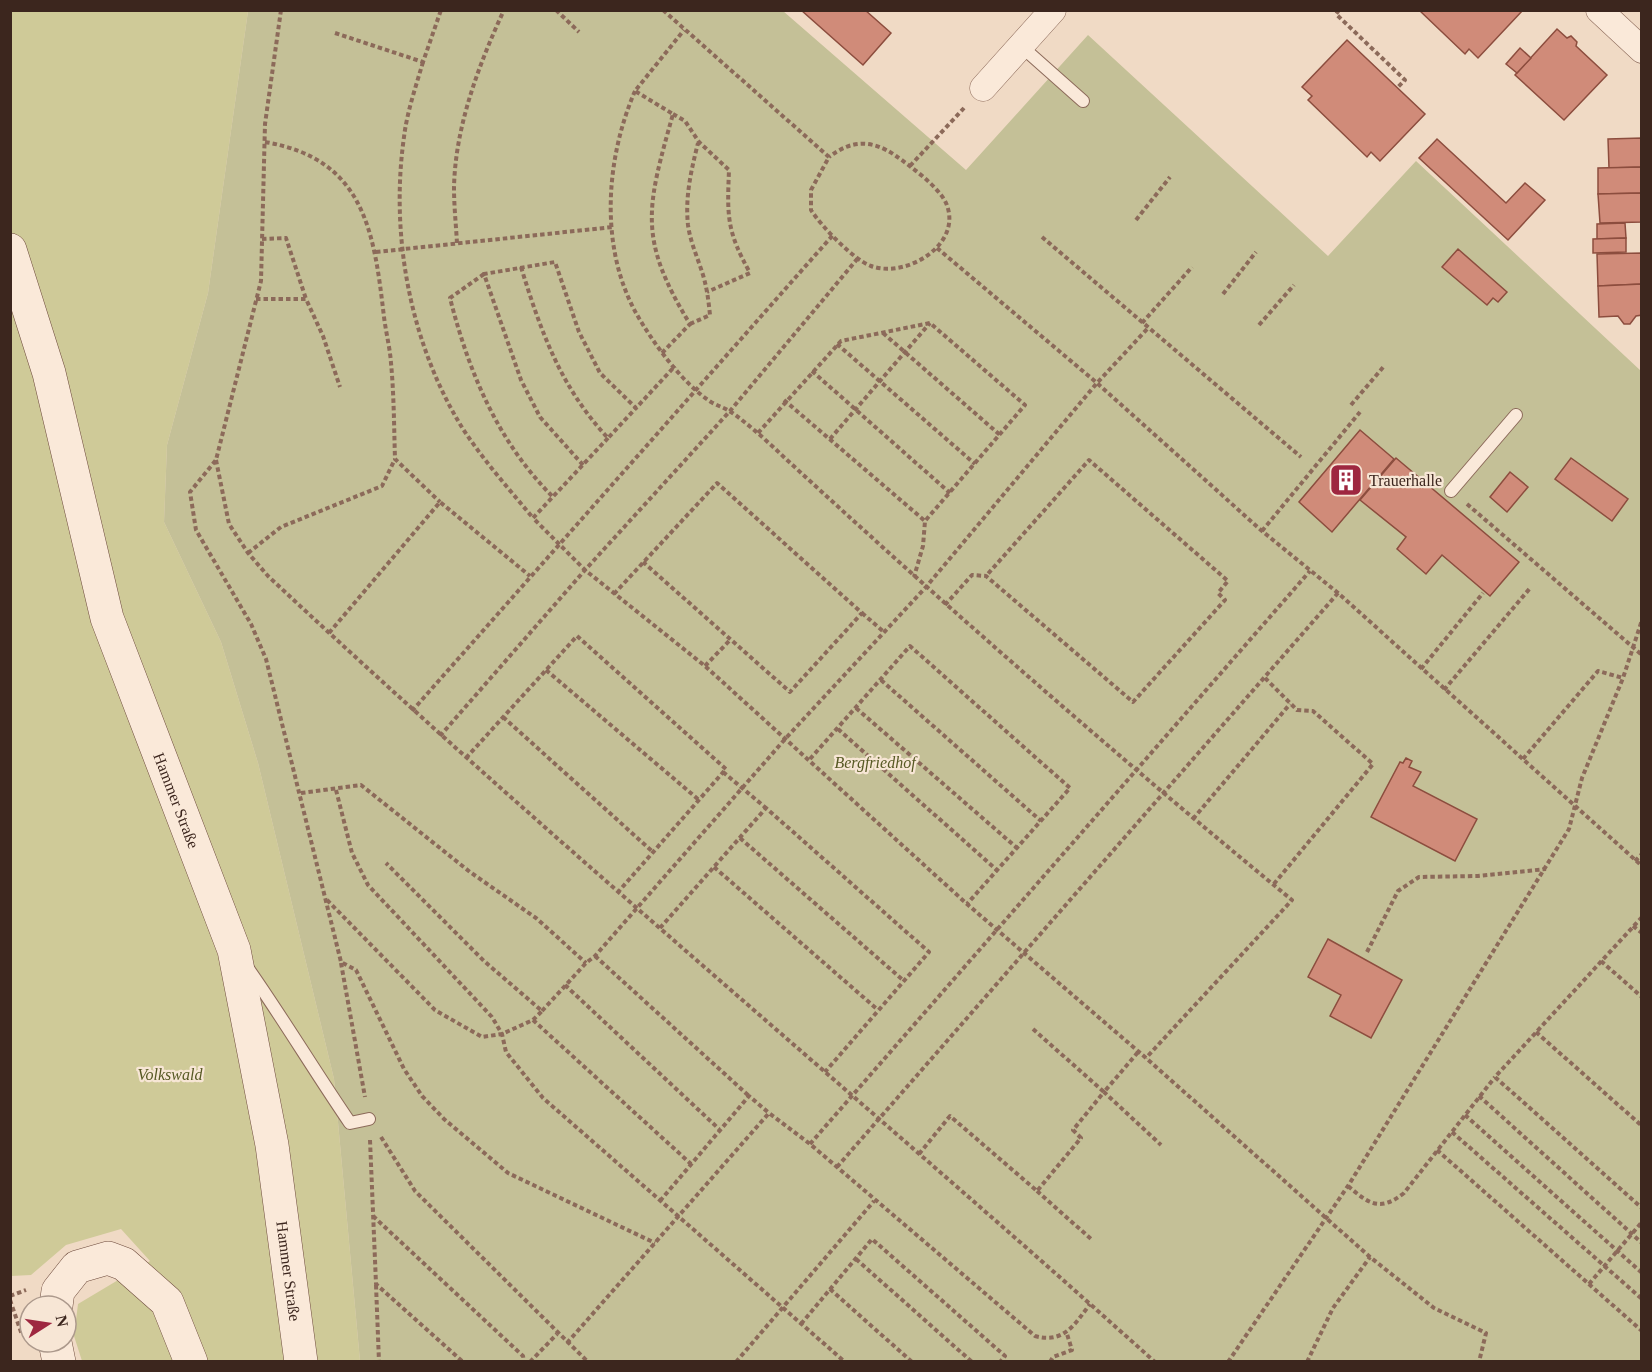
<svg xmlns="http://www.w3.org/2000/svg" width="1652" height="1372" viewBox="0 0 1652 1372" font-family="'Times New Roman',serif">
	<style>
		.green { fill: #cfca98 }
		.cemetery { fill: #c4c097 }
		.building { fill: #d08b79; stroke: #8c4d3e; stroke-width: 1.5 }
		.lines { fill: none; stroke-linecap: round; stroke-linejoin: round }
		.lane-casing { stroke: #8c6a5a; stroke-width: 14 }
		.street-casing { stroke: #8c6a5a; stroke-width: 27 }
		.secondary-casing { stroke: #6e4b3d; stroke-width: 34 }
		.path { stroke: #8c6a5a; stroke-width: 4; stroke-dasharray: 4.5 3; stroke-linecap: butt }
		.lane { stroke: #fae9d9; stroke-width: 12 }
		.street { stroke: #fae9d9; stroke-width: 26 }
		.secondary { stroke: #fae9d9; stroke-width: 33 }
		.labels { text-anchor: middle; stroke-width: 4.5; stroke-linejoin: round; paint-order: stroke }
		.poi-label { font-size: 16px; fill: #3c261e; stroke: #f7e6d5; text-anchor: start }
		.park-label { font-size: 16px; font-style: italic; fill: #575924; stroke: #f7e6d5 }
		.street-label { font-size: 16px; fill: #3c261e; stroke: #f7e6d5 }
	</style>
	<rect width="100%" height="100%" fill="#f0dac5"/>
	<!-- green -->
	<path class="green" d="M11,11H248L208,293L167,445L164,522L221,642L258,763L334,1079L360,1361H82L74,1336L78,1304L150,1261L121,1229L66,1245L31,1275L11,1276Z"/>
	<!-- cemetery -->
	<path class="cemetery" d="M248,11H783L966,170L1088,35L1328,256L1416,161L1641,371V1361H360L334,1079L258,763L221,642L164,522L167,445L208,293Z"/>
	<!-- building -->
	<g class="building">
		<path d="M801,10H865L891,33L863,65Z"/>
		<path d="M1419,10H1523L1478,58L1469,49L1465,54Z"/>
		<path d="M1557,29L1567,38L1571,36L1577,42L1576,46L1607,75L1564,120L1515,75Z"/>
		<path d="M1347,40L1425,114L1380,161L1371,152L1367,157L1308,100L1312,96L1302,87Z"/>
		<path d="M1520,48L1531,58L1517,73L1506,64Z"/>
		<path d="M1642,138V167L1609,168L1608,139Z"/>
		<path d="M1437,139L1506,203L1525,183L1545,200L1508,240L1419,158Z"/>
		<path d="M1642,167V193L1598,194V168Z"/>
		<path d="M1642,193V222L1600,223L1598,194Z"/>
		<path d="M1625,223L1626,238L1597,239V224Z"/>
		<path d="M1626,238V252L1593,253V239Z"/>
		<path d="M1458,249L1507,292L1498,302L1493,298L1487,305L1442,267Z"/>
		<path d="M1642,253V284L1598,286L1597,254Z"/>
		<path d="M1642,284V315L1636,316L1630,324H1624L1618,316L1599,317L1598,286Z"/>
		<path d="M1360,430L1394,459L1332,532L1299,502Z"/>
		<path d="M1396,458L1519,562L1490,596L1442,555L1426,574L1397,549L1406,537L1360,500Z"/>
		<path d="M1571,458L1628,499L1612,521L1555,479Z"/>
		<path d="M1510,472L1528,487L1507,512L1490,497Z"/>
		<path d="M1406,758L1412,761L1409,767L1421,772L1413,786L1477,819L1455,861L1371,817L1400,762L1403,763Z"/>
		<path d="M1328,939L1402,980L1371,1038L1330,1016L1341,995L1308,977Z"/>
	</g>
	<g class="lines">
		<defs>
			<g id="lane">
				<path d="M1021,46L1083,101"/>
				<path d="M1451,491L1516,415"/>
				<path d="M249,970C284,1020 315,1072 350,1123L369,1119"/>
			</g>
			<g id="street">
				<path d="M1599,10L1642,50"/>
				<path d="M983,88L1053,10"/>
			</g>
			<g id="secondary">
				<path id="s1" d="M10,250L49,373L107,618L234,950L272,1145L301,1362"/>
				<path d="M56,1306L58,1291L77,1267L108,1258L124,1264L167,1302L191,1362"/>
				<path d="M55,1342L59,1362"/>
			</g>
		</defs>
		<!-- lane casing -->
		<use href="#lane" class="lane-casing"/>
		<!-- street casing -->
		<use href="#street" class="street-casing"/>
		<!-- secondary casing -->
		<use href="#secondary" class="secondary-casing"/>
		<!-- path -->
		<g class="path">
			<path d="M281,10L265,124L261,281L216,460L190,492L196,530L251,624L266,659L341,962L356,970L404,1069L422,1096L444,1119L508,1173L655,1243"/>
			<path d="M556,10L579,32"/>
			<path d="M663,10L829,157L811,190V210C821,226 854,260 871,266C906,279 964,244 946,203C939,187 909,165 896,156C872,139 851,140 829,157"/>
			<path d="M1339,10L1336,14L1405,80L1397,88"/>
			<path d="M335,33L423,62L441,10"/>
			<path d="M423,62C416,86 407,112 404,137C390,235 410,344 463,429C484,461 509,489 533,518"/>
			<path d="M635,91C606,158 599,246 636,313C653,343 682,383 711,402C718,406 725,408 731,412C751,426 769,443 786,459C951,611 1119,758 1292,900L1146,1058"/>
			<path d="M673,114L685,121L699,142L729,170C727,218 727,231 750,273L707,292"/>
			<path d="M265,142C365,159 374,232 384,317C386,333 390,348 391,363C394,395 394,427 395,459L440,502"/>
			<path d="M910,166L964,108"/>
			<path d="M1136,220L1170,177"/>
			<path d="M1042,237L1301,457"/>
			<path d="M262,239L286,238L306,299"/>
			<path d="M457,243C456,225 454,206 454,188C455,127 479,64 504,10"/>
			<path d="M937,248L1097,383L1262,531L1338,593L1642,866"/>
			<path d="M376,252L613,227"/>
			<path d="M521,267C541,332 561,388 608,438L636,408"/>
			<path d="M484,274L450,298C469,373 498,442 553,497"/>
			<path d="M1223,294L1256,252"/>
			<path d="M256,299H306L323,336L340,387"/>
			<path d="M1142,323L1192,267"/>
			<path d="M690,324L710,315C709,306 708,296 706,287C702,266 691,247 688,225C685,197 691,171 698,143"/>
			<path d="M1259,325L1294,285"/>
			<path d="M883,333L1000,435"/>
			<path d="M837,344L975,464"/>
			<path d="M662,353L690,324C637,238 647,207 673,114L635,91L684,30"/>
			<path d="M812,371L950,493"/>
			<path d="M784,400L925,521"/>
			<path d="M1351,405L1385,365"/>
			<path d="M758,433L841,341L930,323L1025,405L925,521L923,546L914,577"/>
			<path d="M608,438L533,518L585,570L705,666L967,904L1146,1058L1370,1257L1434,1308L1486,1333L1479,1362"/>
			<path d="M830,439L930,323"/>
			<path d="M216,460L229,524L248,553L268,576C556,846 861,1098 1155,1362"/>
			<path d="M583,465L540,417L521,380L484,274L555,262L579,332L600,373L636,408L675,366"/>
			<path d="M1467,504L1642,655"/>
			<path d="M1262,531L1360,412"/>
			<path d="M248,553L281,527L382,486L395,459"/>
			<path d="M614,594L717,483L862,613L790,692L643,562"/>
			<path d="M945,605L972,575L986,576L1133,702L1225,600L1218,593L1228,581L1089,460L986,576"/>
			<path d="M862,613L884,632"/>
			<path d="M329,633L440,502L530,576"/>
			<path d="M705,666L731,639"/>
			<path d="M1421,669L1483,593"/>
			<path d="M546,670L699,800"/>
			<path d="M1265,678L1297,710L1313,711L1373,764L1273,885"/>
			<path d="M881,680L1041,821"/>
			<path d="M1444,690L1531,587"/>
			<path d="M856,708L1017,848"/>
			<path d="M412,711L833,235"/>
			<path d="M503,717L653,852"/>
			<path d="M838,729L998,871"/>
			<path d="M440,736L585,570L730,411L858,258"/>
			<path d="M466,758L577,636L726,769L619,891"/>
			<path d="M810,759L910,646L1070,788L967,904"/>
			<path d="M1523,759L1598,671L1623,678"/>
			<path d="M723,772L766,808"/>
			<path d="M336,790L352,853L368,885L492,1017L502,1034L506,1052L543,1098L845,1362"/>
			<path d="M301,793L361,785L470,872L536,918L586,963"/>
			<path d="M1193,819L1290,704"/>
			<path d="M740,838L904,981"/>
			<path d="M1635,861L1642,854"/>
			<path d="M714,867L878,1010"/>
			<path d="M327,900L435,1010L482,1037L502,1034L533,1020L542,1011L484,961L386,863"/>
			<path d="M1642,917L1495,1077L1642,1208"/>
			<path d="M1633,926L1642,933"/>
			<path d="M660,928L766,808L929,952L825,1072"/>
			<path d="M1367,952L1398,891L1419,877L1478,876L1546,869"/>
			<path d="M595,956L749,1096"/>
			<path d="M1601,961L1642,997"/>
			<path d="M341,963L365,1097"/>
			<path d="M565,985L719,1129"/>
			<path d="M542,1011L586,963L595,956L786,738L926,587L1097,383L1148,328"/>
			<path d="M533,1020L691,1164"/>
			<path d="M1033,1029L1104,1092L1139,1051"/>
			<path d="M1536,1032L1642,1126"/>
			<path d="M1479,1096L1642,1243"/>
			<path d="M1465,1115L1642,1273"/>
			<path d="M1452,1132L1642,1299"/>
			<path d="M381,1137L415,1191L588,1362"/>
			<path d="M370,1140L376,1284L463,1362"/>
			<path d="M810,1144L1310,571"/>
			<path d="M1437,1150L1642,1331"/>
			<path d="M919,1154L950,1116L1037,1191L1081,1138L1073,1130L1104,1092L1161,1145"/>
			<path d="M837,1167L1338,593"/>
			<path d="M1348,1186C1369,1204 1380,1212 1404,1193L1495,1077"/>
			<path d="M1037,1191L1091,1239"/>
			<path d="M660,1201L749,1096L769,1113"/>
			<path d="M373,1216L523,1356L524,1362"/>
			<path d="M856,1259L972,1362"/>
			<path d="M1589,1284L1642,1222"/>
			<path d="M376,1285L379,1362"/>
			<path d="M830,1289L912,1362"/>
			<path d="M10,1296L26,1290"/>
			<path d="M10,1300L22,1335"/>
			<path d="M801,1324L872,1239L1005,1356L1000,1362"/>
			<path d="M567,1343L769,1113L810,1144L1035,1336C1064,1344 1075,1324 1090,1304"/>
			<path d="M530,1362L557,1334"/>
			<path d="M736,1362L874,1201"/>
			<path d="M1050,1362L1053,1357L1072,1350L1067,1334"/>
			<path d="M1228,1362L1348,1186L1569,829L1582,778L1623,678L1642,620"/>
			<path d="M1307,1362L1333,1308L1370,1257"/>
		</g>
		<!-- lane -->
		<use href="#lane" class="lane"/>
		<!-- street -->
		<use href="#street" class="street"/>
		<!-- secondary -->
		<use href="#secondary" class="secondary"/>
	</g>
	<!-- icons -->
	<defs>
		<symbol id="building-square" viewBox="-11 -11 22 22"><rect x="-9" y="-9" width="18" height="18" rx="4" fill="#9e2740" stroke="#f7e6d5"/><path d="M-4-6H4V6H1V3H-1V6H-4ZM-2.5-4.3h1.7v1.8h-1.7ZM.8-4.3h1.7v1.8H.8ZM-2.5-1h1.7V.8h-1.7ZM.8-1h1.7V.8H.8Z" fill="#fff"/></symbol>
	</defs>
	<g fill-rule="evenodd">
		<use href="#building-square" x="1327" y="461" width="38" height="38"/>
	</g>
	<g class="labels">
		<!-- poi labels -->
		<g class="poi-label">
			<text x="1369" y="486">Trauerhalle</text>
		</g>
		<!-- park labels -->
		<g class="park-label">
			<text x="875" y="768">Bergfriedhof</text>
			<text x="170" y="1080">Volkswald</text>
		</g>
		<!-- street labels -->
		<g class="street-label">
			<text dy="6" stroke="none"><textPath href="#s1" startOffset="576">Hammer Straße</textPath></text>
			<text dy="6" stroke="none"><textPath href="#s1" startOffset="1062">Hammer Straße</textPath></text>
		</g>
	</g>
	<!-- border -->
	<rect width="1652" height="1372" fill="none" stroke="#3c261e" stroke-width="24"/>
	<!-- north arrow -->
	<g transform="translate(48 1324) rotate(78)"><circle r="28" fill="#f7e6d5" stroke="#ac998c" stroke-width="1.5"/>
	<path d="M0-4.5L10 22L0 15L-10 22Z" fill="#9e2740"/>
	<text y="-9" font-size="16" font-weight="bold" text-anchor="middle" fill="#3c261e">N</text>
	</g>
</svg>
